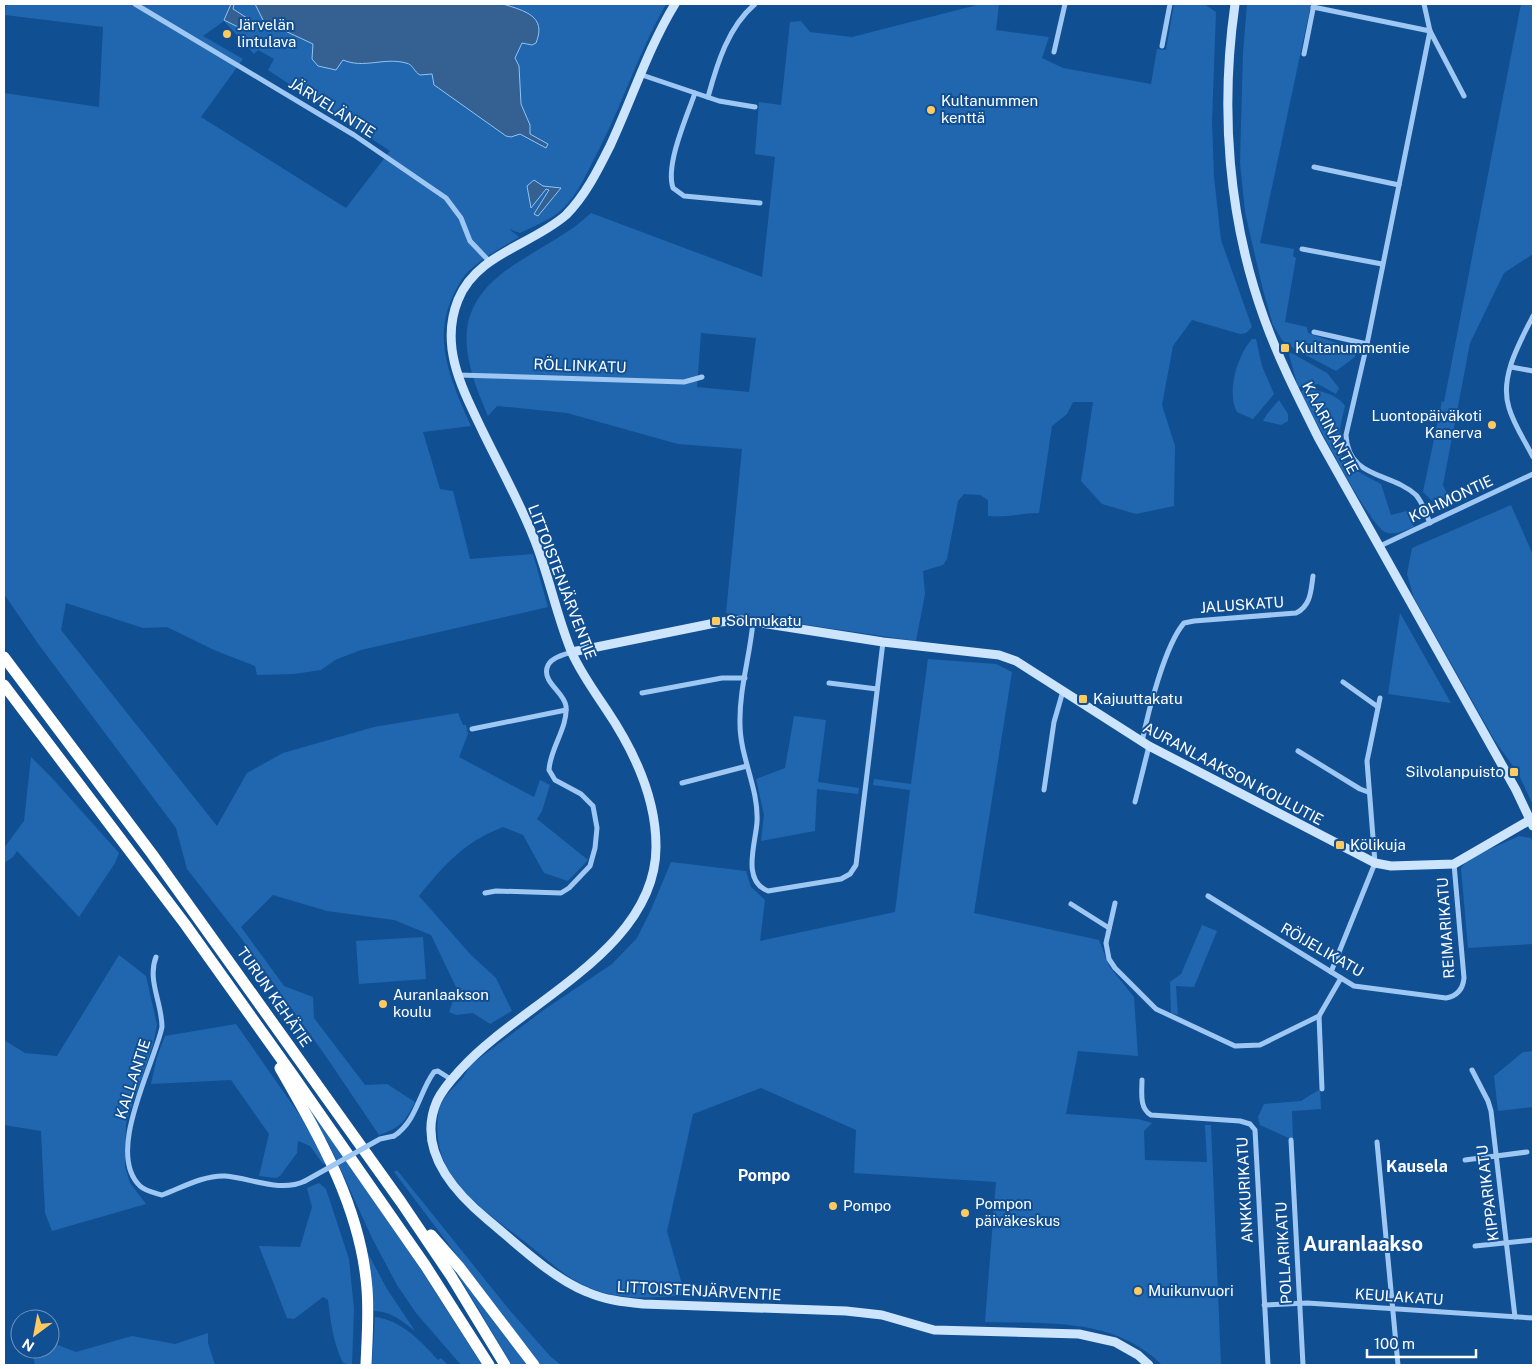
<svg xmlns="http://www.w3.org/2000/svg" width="1537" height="1369" viewBox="0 0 1537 1369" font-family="'Public Sans',sans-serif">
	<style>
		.green { fill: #2067b0; fill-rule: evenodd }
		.water { fill: #346192; stroke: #90c3f6 }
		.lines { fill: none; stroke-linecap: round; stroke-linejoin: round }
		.street { stroke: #9ec8f3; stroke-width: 5 }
		.secondary { stroke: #cde4fd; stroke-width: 9 }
		.highway { stroke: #fff; stroke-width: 11 }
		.street-bridge { stroke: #9ec8f3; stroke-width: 5 }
		.poi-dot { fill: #ffcb60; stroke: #114f93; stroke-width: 2 }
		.labels { text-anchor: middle; stroke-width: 4; stroke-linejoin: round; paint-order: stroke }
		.poi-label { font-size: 15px; fill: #fff; stroke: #114f93; text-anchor: start }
		.street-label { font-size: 15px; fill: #fff; stroke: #114f93 }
		.neighbourhood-label { font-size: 16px; font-weight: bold; fill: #fff; stroke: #114f93 }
		.district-label { font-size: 20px; font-weight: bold; fill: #fff; stroke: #114f93 }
	</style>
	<rect width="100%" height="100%" fill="#114f93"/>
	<!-- green -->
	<g class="green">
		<path d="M6,4H666C637,55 620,112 592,163C583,181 574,200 558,213C547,221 532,227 520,233L509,229L519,237C503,247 485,256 471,269C462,277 457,287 452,298C432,343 453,385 471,426L423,432L440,489L453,491L470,559L533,554L548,607L361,650L335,660L321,670L294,674L257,675L255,666L214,650L167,627L143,628L66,603L61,630L217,826L247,773L283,753L374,727L458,713L463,725H466L468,734L459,757L534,797L540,780L550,785L542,811L537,819L588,860L568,881L544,873L523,835L503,827C464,842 445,864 419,896L471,955L496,978L512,1011L490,1024L473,1013L456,1015L449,1012L457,989L431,935L394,920L327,911L273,895L241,927L284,986L313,997L314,1018L365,1085L387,1084L415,1102C405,1122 400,1128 379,1135L325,1055L241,938L187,869L176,828L39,645L4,594V93L99,107L103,27L5,15ZM224,21L254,54L258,50L274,59L268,70L390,151L346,208L201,117L243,59L203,36Z"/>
		<path d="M981,4H999L996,30L1049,37L1042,58L1063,68L1151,84L1157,49L1166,50L1174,4H1204L1216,12L1212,122L1214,177L1221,240L1252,327L1246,333L1240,334L1192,320L1173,346L1162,405L1175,446L1174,506L1136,514L1102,504L1081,481L1093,402H1073L1067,414L1052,426L1039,513C1022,513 1005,518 988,516V500L980,495L964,494L958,501L947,559L943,565L923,571L925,594L916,641L726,613L742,449L678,444L567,413L497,406L488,416C457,345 452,301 525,258C548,243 571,232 591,213L762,277L775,157L755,154L759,102L781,105L790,22L801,21L810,32L852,37ZM701,333L756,338L749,392L697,387Z"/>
		<path d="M1247,4H1311L1260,243L1294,249L1293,256L1296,258L1285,322L1307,327L1308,333L1354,349L1356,352L1355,357L1336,371L1296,350L1282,340L1273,325L1263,290L1245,212L1240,163L1243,53Z"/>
		<path d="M1521,4H1533V254L1504,273L1470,343L1443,485L1451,503L1439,508L1423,492L1442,401L1444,402Z"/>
		<path d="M1252,339H1256L1262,366L1274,394L1253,419L1237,412C1226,392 1238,354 1252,339Z"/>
		<path d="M1288,351L1327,373L1339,388L1336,394L1318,384L1298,387Z"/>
		<path d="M1306,389C1319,390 1337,394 1345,406C1333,456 1336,461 1381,484L1391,515L1407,511L1414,527C1405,530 1394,536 1385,532C1368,524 1313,414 1300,392Z"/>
		<path d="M1279,400L1288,414V421L1281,425L1263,421L1267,414Z"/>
		<path d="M1511,505L1533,555V805L1518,773L1495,741L1414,598L1407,574L1412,548Z"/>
		<path d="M1400,613L1451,703L1388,694Z"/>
		<path d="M928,659L996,664L1012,672L974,913L1099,940L1109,966L1134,997L1138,1056L1078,1051L1066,1114L1138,1119L1152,1123L1144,1131L1145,1160L1207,1162L1205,1125H1211L1221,1365H1162C1114,1317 1048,1324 985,1322L996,1182L854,1173L856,1130L761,1088L693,1114L667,1231L685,1295C653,1298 619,1301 588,1287C566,1278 548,1260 529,1245C501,1223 468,1202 449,1171C439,1155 436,1135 438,1116C440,1091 462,1087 469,1066L545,1009L612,964L637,938L650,912L671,862L746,871L751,887L765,900L760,941L895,912L910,790L873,785L874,779L911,784Z"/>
		<path d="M794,716L826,720L818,782L859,788L858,794L817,789L815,831L761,841L764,815L756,779L785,768Z"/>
		<path d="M31,757L52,778L119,853L115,863L79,917L17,851L13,857L4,863V848L24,821Z"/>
		<path d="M1519,836L1531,838L1533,843V944L1468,948L1461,868L1468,859Z"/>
		<path d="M1202,925L1217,931L1194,987L1176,986L1178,1015L1171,1013L1170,982L1181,974Z"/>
		<path d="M423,937L426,979L359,984L356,941Z"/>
		<path d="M119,955L146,976L157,1025L153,1045L126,1123L125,1167L130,1183L146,1204L52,1231L45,1213L41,1131L4,1125V1040L25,1053L57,1056Z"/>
		<path d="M236,1024L299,1114L329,1162L323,1164L310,1146L298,1141L297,1153L280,1176L276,1178L259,1176L269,1134L231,1080L151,1084L157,1057L165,1036Z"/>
		<path d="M1533,1051V1107L1498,1111L1494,1076L1523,1052Z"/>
		<path d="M1320,1089L1321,1109L1292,1111L1293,1140L1260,1125L1258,1117L1264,1104L1301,1101Z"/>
		<path d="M306,1106H308L414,1259L482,1365H461L416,1313L397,1285L373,1240L329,1144Z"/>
		<path d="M397,1170L507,1307L550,1356L561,1365H540L394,1172Z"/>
		<path d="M319,1183L326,1189L349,1259L354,1309L352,1365L343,1363C333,1342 331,1323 328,1300L323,1297L294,1319L287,1318L259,1246L300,1247L312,1207L307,1188Z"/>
		<path d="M364,1246L387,1289L415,1331C402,1321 391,1311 374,1311Z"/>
		<path d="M454,1269L529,1365H512Z"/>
		<path d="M375,1317C401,1320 421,1341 438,1360L441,1358L448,1365H372Z"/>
		<path d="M208,1333V1343L215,1365H35L32,1349H50V1342L76,1352L132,1336L175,1344Z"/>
	</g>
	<!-- water -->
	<g class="water">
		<path d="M231,4H234L233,9L247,18L240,28L224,20Z"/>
		<path d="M255,4H503C525,11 547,16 536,43L532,45L522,43L515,58L519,66L521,104L530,125V134L548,144L546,148L520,134L511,137L506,136L437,87L434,85L432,74L420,75C414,72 413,64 406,63C384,57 364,69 343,60L336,70L318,66L312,59L313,44L281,29L270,27L263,20Z"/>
		<path d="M534,180L543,186L561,188L538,216L534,214L549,190L546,189L531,208L527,186Z"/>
	</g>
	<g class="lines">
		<!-- street -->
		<g class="street">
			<path d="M135,4L354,135L446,198L461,218L470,241L490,262"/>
			<path d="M1424,4L1430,31L1367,344L1346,435C1348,479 1391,472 1416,495C1423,503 1426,514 1430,523"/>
			<path d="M1313,7L1430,31L1464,96"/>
			<path d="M1162,46L1170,4"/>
			<path d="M1054,52L1065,4"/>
			<path d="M1304,54L1314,4"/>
			<path d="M642,75L719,101L755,107"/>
			<path d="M695,93C687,116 665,165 673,188L684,196L760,203"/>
			<path d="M708,97C717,64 728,27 755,4"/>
			<path d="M1314,167L1399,185"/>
			<path d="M1302,249L1382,264"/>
			<path d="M1533,316C1520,342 1499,377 1509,408C1514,425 1525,441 1533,457"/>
			<path d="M1314,332L1367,344"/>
			<path d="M1511,367L1533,371"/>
			<path d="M458,375L684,382L702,377"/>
			<path d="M1380,546L1533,474"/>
			<path d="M753,622C750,656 739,690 740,724C740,757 759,789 757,822C756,842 741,881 768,891L841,879L850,874L856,865L883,642"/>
			<path d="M1343,682L1378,707"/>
			<path d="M829,683L877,689"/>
			<path d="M642,693L722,678H745"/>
			<path d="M472,729L566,710"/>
			<path d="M1142,742C1148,712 1165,645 1184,623L1194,621L1296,613C1311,606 1311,590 1313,576"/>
			<path d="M1298,751L1360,789L1368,792"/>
			<path d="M682,783L747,766"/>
			<path d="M1044,790L1054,722L1063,691"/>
			<path d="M1135,802L1149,746"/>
			<path d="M485,893L496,891L561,893L569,888L590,866L595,848L597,828L593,806L581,794L555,780L549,770C550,748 568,728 566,706C564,692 543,683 547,668C549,658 563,655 572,652"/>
			<path d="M1208,896L1354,986L1446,998C1457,996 1463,989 1464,978L1454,864"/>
			<path d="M1115,903L1106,943L1109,959L1115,968L1156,1009L1235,1046L1260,1045L1319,1016L1341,978"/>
			<path d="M1071,904L1109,928"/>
			<path d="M156,957C147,980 162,1003 162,1027C154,1065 105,1153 140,1186C145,1191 155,1193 162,1195C181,1188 204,1175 225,1176C251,1178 280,1193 305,1181"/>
			<path d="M1331,972L1375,863L1367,761L1380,698"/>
			<path d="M1319,1016L1322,1089"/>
			<path d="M1472,1070L1488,1101L1491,1111L1515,1317"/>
			<path d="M1142,1080C1142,1092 1139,1108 1151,1115L1240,1121L1250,1124L1255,1130L1268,1365"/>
			<path d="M394,1136C417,1121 419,1092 434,1072L438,1071L452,1080"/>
			<path d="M1291,1140L1303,1365"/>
			<path d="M1377,1142L1398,1365"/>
			<path d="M1465,1160L1527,1152"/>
			<path d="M1475,1246L1533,1240"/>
			<path d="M1264,1305L1307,1303L1533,1318"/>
		</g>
		<!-- secondary -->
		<g class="secondary">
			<path d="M675,4C648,48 632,99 610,146C598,170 585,196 566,215C532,245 476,254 458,300C439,347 463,390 483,432C500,467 519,501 533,536C549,574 556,615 572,653C581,673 594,691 606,709C633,749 656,797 656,846C657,949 521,1003 462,1068C453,1078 443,1088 437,1101C416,1149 454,1192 488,1220C517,1244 552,1278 587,1292C605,1300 624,1302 643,1304L846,1311L882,1315L934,1330L1079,1334L1115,1342L1138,1355L1149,1365"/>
			<path d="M1235,4C1220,109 1228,218 1264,318C1279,360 1299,399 1319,439L1516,790L1533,826"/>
			<path d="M572,652L720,622L742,620L883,642L999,655L1016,661L1149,746L1375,863L1391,866L1454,864L1530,820"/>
		</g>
		<!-- highway -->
		<g class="highway">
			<path d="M4,657L152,854L401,1202L451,1276L505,1365"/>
			<path d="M4,685L185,924L292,1074L425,1265L489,1365"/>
			<path d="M280,1068C320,1138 361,1208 367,1289C369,1314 367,1340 366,1365"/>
			<path d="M431,1235L460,1268L534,1365"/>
		</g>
		<!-- street-bridge -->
		<path class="street-bridge" d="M305,1181L380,1139L394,1136"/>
	</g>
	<!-- markers -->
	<g class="poi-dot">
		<circle cx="227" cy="34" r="5"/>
		<circle cx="931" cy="110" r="5"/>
		<rect x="1280" y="343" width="10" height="10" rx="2.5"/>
		<circle cx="1492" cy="425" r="5"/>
		<rect x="711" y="616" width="10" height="10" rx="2.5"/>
		<rect x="1078" y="694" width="10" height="10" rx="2.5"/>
		<rect x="1509" y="767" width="10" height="10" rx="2.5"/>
		<rect x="1335" y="840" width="10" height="10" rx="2.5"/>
		<circle cx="383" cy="1004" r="5"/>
		<circle cx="833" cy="1206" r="5"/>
		<circle cx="965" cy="1213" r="5"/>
		<circle cx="1138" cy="1291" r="5"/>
	</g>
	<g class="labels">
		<!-- poi labels -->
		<g class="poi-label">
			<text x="237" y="30">Järvelän<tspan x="237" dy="17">lintulava</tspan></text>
			<text x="941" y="106">Kultanummen<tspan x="941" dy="17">kenttä</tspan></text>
			<text x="1295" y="353">Kultanummentie</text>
			<text x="1482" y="421" text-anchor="end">Luontopäiväkoti<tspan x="1482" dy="17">Kanerva</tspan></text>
			<text x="726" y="626">Solmukatu</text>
			<text x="1093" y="704">Kajuuttakatu</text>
			<text x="1504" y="777" text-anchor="end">Silvolanpuisto</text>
			<text x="1350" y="850">Kölikuja</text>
			<text x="393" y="1000">Auranlaakson<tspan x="393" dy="17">koulu</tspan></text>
			<text x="975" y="1209">Pompon<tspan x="975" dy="17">päiväkeskus</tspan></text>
			<text x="843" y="1211">Pompo</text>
			<text x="1148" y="1296">Muikunvuori</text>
		</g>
		<!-- street labels -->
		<g class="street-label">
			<text transform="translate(332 108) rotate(32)" y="5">JÄRVELÄNTIE</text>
			<text transform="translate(580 366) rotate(2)" y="5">RÖLLINKATU</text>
			<text transform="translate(1330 428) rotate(62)" y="5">KAARINANTIE</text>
			<text transform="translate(1451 499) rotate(-25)" y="5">KOHMONTIE</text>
			<text transform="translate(562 582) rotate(69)" y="5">LITTOISTENJÄRVENTIE</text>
			<text transform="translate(1242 605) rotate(-4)" y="5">JALUSKATU</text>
			<text transform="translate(1233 774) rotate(28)" y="5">AURANLAAKSON KOULUTIE</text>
			<text transform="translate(1446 928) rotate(-94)" y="5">REIMARIKATU</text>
			<text transform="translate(1322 950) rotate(30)" y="5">RÖIJELIKATU</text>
			<text transform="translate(274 997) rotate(55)" y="5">TURUN KEHÄTIE</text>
			<text transform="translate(133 1079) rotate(-72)" y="5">KALLANTIE</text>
			<text transform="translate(1245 1190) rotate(-93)" y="5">ANKKURIKATU</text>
			<text transform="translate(1488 1193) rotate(-97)" y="5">KIPPARIKATU</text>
			<text transform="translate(1284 1253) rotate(-93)" y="5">POLLARIKATU</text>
			<text transform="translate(699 1291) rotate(3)" y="5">LITTOISTENJÄRVENTIE</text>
			<text transform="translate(1399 1297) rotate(4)" y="5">KEULAKATU</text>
		</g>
		<!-- neighbourhood labels -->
		<g class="neighbourhood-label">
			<text x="1417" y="1172">Kausela</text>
			<text x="764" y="1181">Pompo</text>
		</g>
		<!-- district labels -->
		<g class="district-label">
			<text x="1363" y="1251">Auranlaakso</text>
		</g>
	</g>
	<!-- border -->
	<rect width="1537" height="1369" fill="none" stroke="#ffffff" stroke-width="10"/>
	<!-- north arrow -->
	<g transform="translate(35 1334) rotate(212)"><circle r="24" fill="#114f93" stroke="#7095be"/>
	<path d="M0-4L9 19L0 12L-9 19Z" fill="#ffcb60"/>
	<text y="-8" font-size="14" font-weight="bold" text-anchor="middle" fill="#ffffff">N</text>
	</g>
	<!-- scale -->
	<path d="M1367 1349v8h109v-8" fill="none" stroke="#ffffff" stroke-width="2.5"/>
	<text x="1374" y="1349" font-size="15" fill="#ffffff" stroke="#114f93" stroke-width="4" paint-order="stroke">100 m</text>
</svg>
